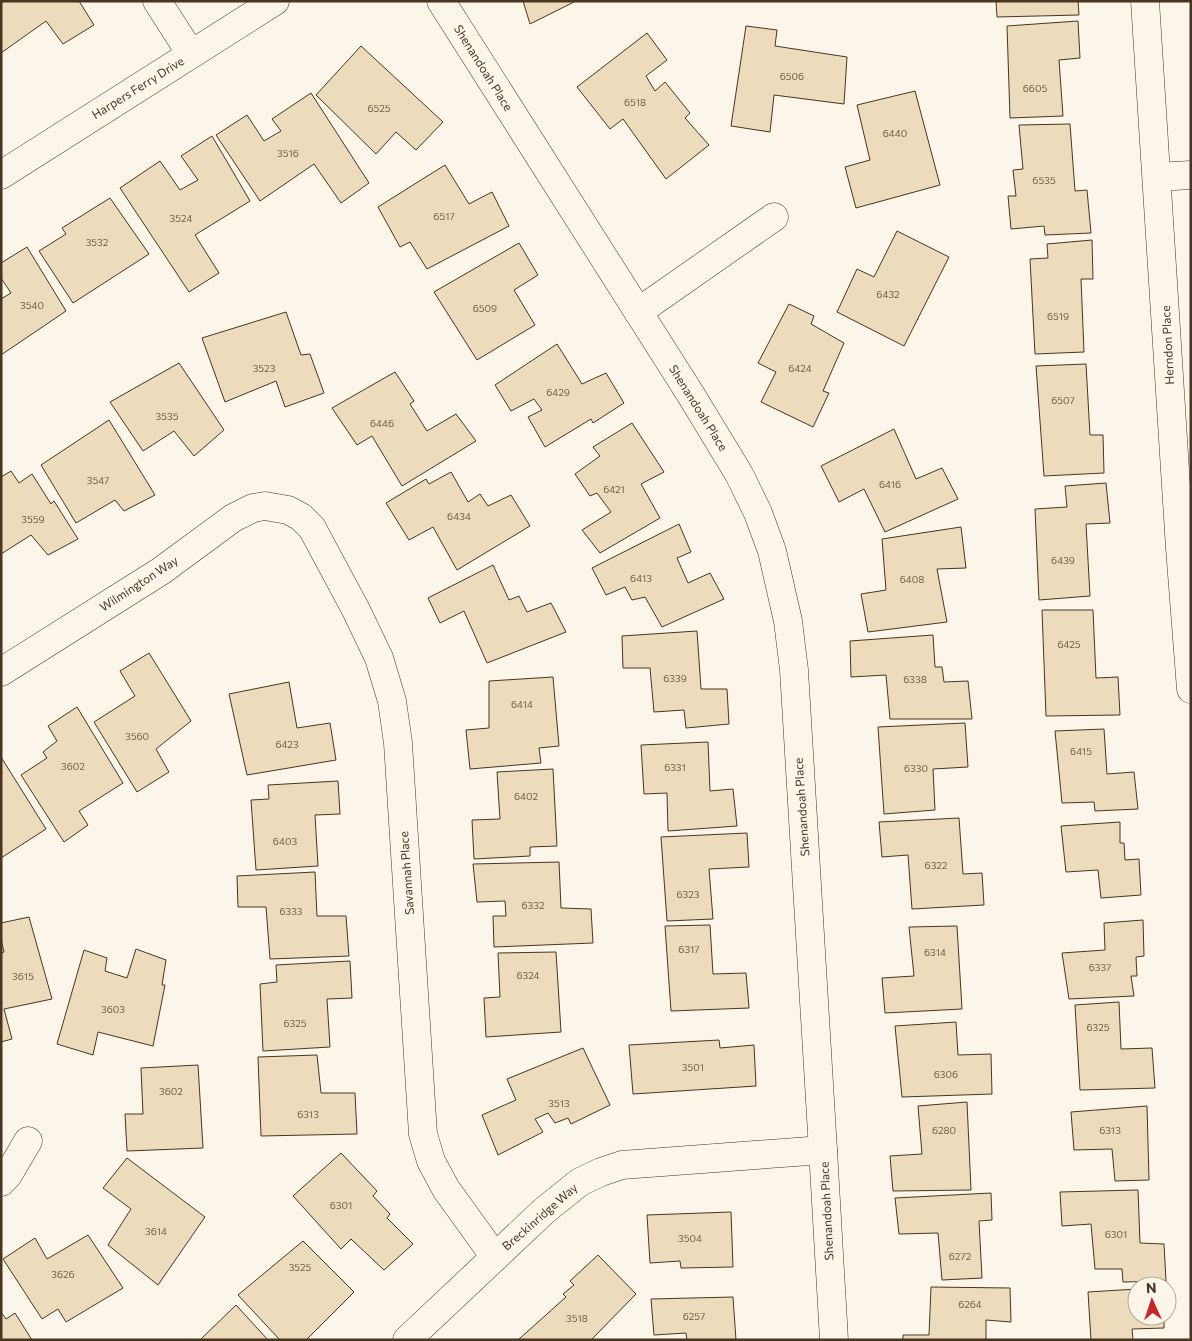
<svg xmlns="http://www.w3.org/2000/svg" width="1192" height="1341" viewBox="0 0 1192 1341" font-family="Commissioner,sans-serif">
	<style>
		.building { fill: #ecdcbc; stroke: #4a3520 }
		.lines { fill: none; stroke-linecap: round; stroke-linejoin: round }
		.street-casing { stroke: #4a3520; stroke-width: 29 }
		.street { stroke: #fbf6e9; stroke-width: 28 }
		.labels { text-anchor: middle; stroke-width: 4; stroke-linejoin: round; paint-order: stroke }
		.number-label { font-size: 10px; fill: #725f47 }
		.street-label { font-size: 12px; fill: #4a3520; stroke: #fbf6e9 }
	</style>
	<rect width="100%" height="100%" fill="#fbf6e9"/>
	<!-- building -->
	<g class="building">
		<path d="M1,1H79L94,25L63,44L46,21L1,53Z"/>
		<path d="M523,1H576L530,24Z"/>
		<path d="M996,1H1078L1079,15L997,17Z"/>
		<path d="M1078,21L1080,58L1059,60L1063,116L1010,118L1007,26Z"/>
		<path d="M746,26L777,30L775,46L847,57L844,104L774,95L770,132L731,126Z"/>
		<path d="M647,33L667,60L646,76L655,91L665,82L690,113L685,118L709,145L666,179L623,119L610,129L577,87Z"/>
		<path d="M361,46L443,122L416,150L396,132L376,154L316,95Z"/>
		<path d="M915,91L940,185L856,208L845,167L870,160L857,105Z"/>
		<path d="M311,93L369,183L341,203L314,164L260,201L216,135L247,115L264,141L281,131L272,119Z"/>
		<path d="M1070,124L1075,191L1087,190L1091,233L1045,235L1044,226L1011,229L1008,196H1016L1013,170L1023,169L1019,125Z"/>
		<path d="M212,136L250,201L195,235L219,273L189,292L120,188L160,161L180,190L198,180L181,156Z"/>
		<path d="M445,165L469,204L492,192L509,226L427,269L410,242L400,247L378,207Z"/>
		<path d="M110,198L149,254L73,303L39,251L66,234L62,228Z"/>
		<path d="M897,231L949,257L904,346L837,312L857,269L874,277Z"/>
		<path d="M1092,240L1093,279H1081L1084,352L1035,354L1030,259L1048,258L1047,244Z"/>
		<path d="M519,243L538,275L514,290L535,325L477,360L434,292Z"/>
		<path d="M27,247L66,311L1,355V299L11,293L1,278V263Z"/>
		<path d="M789,304L814,316L811,324L844,343L823,391L829,393L813,427L761,402L776,372L758,363Z"/>
		<path d="M286,312L301,355L310,354L324,393L285,407L276,381L225,402L202,338Z"/>
		<path d="M557,344L582,384L606,373L624,403L593,423L591,419L545,447L528,417L542,410L534,399L511,411L495,385Z"/>
		<path d="M179,363L224,430L194,456L174,431L143,451L110,402Z"/>
		<path d="M1086,364L1090,435H1103L1104,473L1044,476L1036,366Z"/>
		<path d="M395,372L414,401L410,404L427,431L456,414L476,441L402,486L372,436L357,445L332,408Z"/>
		<path d="M109,420L155,495L124,511L115,500L76,523L41,465Z"/>
		<path d="M632,423L664,472L641,484L660,518L600,553L582,530L611,512L597,493L590,496L575,474L600,456L593,447Z"/>
		<path d="M894,429L916,479L942,468L958,499L885,532L864,489L839,502L821,466Z"/>
		<path d="M11,471L19,483L32,474L51,504L54,501L78,539L48,555L31,535L1,554V477Z"/>
		<path d="M451,472L468,502L480,494L488,506L511,495L530,526L457,570L433,527L409,540L386,503L426,479L429,484Z"/>
		<path d="M1106,483L1110,523L1086,524L1090,596L1039,600L1035,509L1067,507L1065,486Z"/>
		<path d="M679,524L691,552L677,558L688,583L710,573L724,599L662,627L645,597L632,600L625,587L606,595L592,568Z"/>
		<path d="M961,527L966,568L937,569L947,622L868,632L861,594L886,590L882,539Z"/>
		<path d="M493,565L509,600L519,596L527,612L551,603L566,632L487,663L464,611L440,623L428,598Z"/>
		<path d="M1042,610H1093L1096,678L1118,677L1120,715L1046,716Z"/>
		<path d="M697,631L701,689H727L729,724L686,728L684,710L654,712L650,668H623L622,636Z"/>
		<path d="M933,635L935,667H942L944,682L968,681L972,719H890L886,675L851,677L850,641Z"/>
		<path d="M149,653L191,721L156,749L169,772L137,792L94,722L135,696L120,671Z"/>
		<path d="M553,677L559,746L539,748L541,763L470,769L466,730L489,728V681Z"/>
		<path d="M289,682L297,728L330,723L336,760L247,775L229,694Z"/>
		<path d="M77,707L123,783L79,811L88,825L64,842L21,775L47,758L43,752L57,741L48,726Z"/>
		<path d="M965,723L968,767L933,769L935,810L884,814L878,727Z"/>
		<path d="M1104,729L1107,774L1134,772L1138,809L1095,811L1094,802L1062,803L1055,731Z"/>
		<path d="M708,742L710,791L733,789L737,826L668,831L667,793L644,794L641,745Z"/>
		<path d="M1,757L46,829L1,858Z"/>
		<path d="M553,769L557,846L530,847V856L474,859L472,820L500,819L497,772Z"/>
		<path d="M338,781L340,814L315,815L318,866L256,870L251,800L269,799L268,785Z"/>
		<path d="M959,818L963,874L982,873L984,905L912,909L908,855L882,857L879,822Z"/>
		<path d="M1120,822V843H1124L1125,860L1139,859L1141,895L1101,898L1098,870L1066,872L1061,826Z"/>
		<path d="M747,833L749,867L709,869L713,919L667,921L661,837Z"/>
		<path d="M559,862L561,908L591,909L593,943L494,947L493,916H506L505,901L477,902L473,864Z"/>
		<path d="M315,872L317,916H346L349,956L270,959L266,907H238L237,876Z"/>
		<path d="M29,917L52,999L4,1009L12,1039L1,1042V953L4,952L1,939V923Z"/>
		<path d="M1143,920L1144,956L1136,957L1137,976H1131L1134,996L1069,999L1062,953L1105,950L1104,923Z"/>
		<path d="M710,925L713,974L746,973L749,1008L671,1011L665,926Z"/>
		<path d="M957,926L962,1009L885,1013L882,978L914,976L909,927Z"/>
		<path d="M136,949L166,960L162,985H165L153,1046L98,1032L93,1055L57,1044L84,950L107,958L105,971L127,978Z"/>
		<path d="M556,952L561,1032L486,1037L484,998L500,997L498,953Z"/>
		<path d="M350,961L352,998L327,999L330,1047L263,1051L260,984L277,982L276,965Z"/>
		<path d="M1119,1002L1121,1049L1152,1048L1155,1088L1080,1090L1075,1005Z"/>
		<path d="M956,1022L958,1055L991,1054L992,1094L902,1097L895,1026Z"/>
		<path d="M719,1040L720,1048L754,1045L756,1086L633,1094L629,1045Z"/>
		<path d="M583,1048L610,1105L571,1124L568,1118L555,1123L548,1113L535,1119L543,1132L498,1155L482,1115L516,1100L507,1079Z"/>
		<path d="M317,1055L321,1093H355L357,1134L261,1136L258,1057Z"/>
		<path d="M198,1065L203,1148L127,1151L125,1114H143L141,1068Z"/>
		<path d="M967,1102L971,1190L893,1191L890,1156L922,1154L918,1106Z"/>
		<path d="M1147,1106L1149,1180L1115,1181L1112,1149L1074,1150L1071,1112Z"/>
		<path d="M341,1153L377,1191L373,1196L390,1214L387,1218L413,1244L384,1270L351,1239L341,1249L293,1196Z"/>
		<path d="M127,1158L205,1217L158,1285L108,1245L131,1209L103,1188Z"/>
		<path d="M1138,1190L1140,1243L1164,1244L1166,1281L1123,1282L1122,1269H1095L1091,1224L1062,1226L1060,1192Z"/>
		<path d="M991,1193L992,1220L979,1221L982,1278L942,1280L938,1233L899,1234L895,1198Z"/>
		<path d="M731,1212L733,1267L681,1268L680,1261L650,1263L647,1215Z"/>
		<path d="M88,1235L123,1288L66,1322L58,1309L42,1319L3,1259L35,1238L47,1259Z"/>
		<path d="M303,1241L354,1292L306,1340H280L238,1295Z"/>
		<path d="M598,1255L636,1294L591,1340H518L566,1297L563,1294L574,1285L570,1281Z"/>
		<path d="M931,1287L1010,1288L1011,1322L986,1320V1340H903V1335H929Z"/>
		<path d="M1137,1289V1316H1164V1328L1132,1329L1133,1340H1091L1088,1292Z"/>
		<path d="M733,1297L736,1340H687L686,1333L654,1335L651,1299Z"/>
		<path d="M236,1305L268,1340H200Z"/>
		<path d="M1,1312L6,1319L15,1313L32,1340H1Z"/>
	</g>
	<g class="lines">
		<defs>
			<g id="street">
				<path d="M157,1L191,54"/>
				<path d="M441,1L691,395L739,474L758,513L772,551L788,621L794,670L823,1150L834,1340"/>
				<path d="M1145,1L1180,548L1191,689"/>
				<path d="M1,175L275,1"/>
				<path d="M1157,177L1191,175"/>
				<path d="M638,312L774,217"/>
				<path d="M1,672L161,571L233,518L253,508L265,506L288,510L301,517L312,528L356,610L379,658L392,701L398,743L423,1134L431,1161L446,1189L495,1257"/>
				<path d="M1,1182L8,1175L28,1141"/>
				<path d="M407,1340L545,1210L580,1182L601,1172L622,1165L823,1150"/>
			</g>
		</defs>
		<!-- street casing -->
		<use href="#street" class="street-casing"/>
		<!-- street -->
		<use href="#street" class="street"/>
	</g>
	<g class="labels">
		<!-- number labels -->
		<g class="number-label">
			<text x="792" y="80">6506</text>
			<text x="1035" y="92">6605</text>
			<text x="635" y="106">6518</text>
			<text x="379" y="112">6525</text>
			<text x="895" y="137">6440</text>
			<text x="288" y="157">3516</text>
			<text x="1044" y="184">6535</text>
			<text x="444" y="220">6517</text>
			<text x="181" y="222">3524</text>
			<text x="97" y="246">3532</text>
			<text x="888" y="298">6432</text>
			<text x="32" y="309">3540</text>
			<text x="485" y="312">6509</text>
			<text x="1058" y="320">6519</text>
			<text x="264" y="372">3523</text>
			<text x="800" y="372">6424</text>
			<text x="558" y="396">6429</text>
			<text x="1063" y="404">6507</text>
			<text x="167" y="420">3535</text>
			<text x="382" y="427">6446</text>
			<text x="98" y="484">3547</text>
			<text x="890" y="488">6416</text>
			<text x="614" y="493">6421</text>
			<text x="459" y="520">6434</text>
			<text x="33" y="523">3559</text>
			<text x="1063" y="564">6439</text>
			<text x="641" y="582">6413</text>
			<text x="912" y="583">6408</text>
			<text x="1069" y="648">6425</text>
			<text x="675" y="682">6339</text>
			<text x="915" y="683">6338</text>
			<text x="522" y="708">6414</text>
			<text x="137" y="740">3560</text>
			<text x="287" y="748">6423</text>
			<text x="1081" y="755">6415</text>
			<text x="73" y="770">3602</text>
			<text x="675" y="771">6331</text>
			<text x="916" y="772">6330</text>
			<text x="526" y="800">6402</text>
			<text x="285" y="845">6403</text>
			<text x="936" y="869">6322</text>
			<text x="688" y="898">6323</text>
			<text x="533" y="909">6332</text>
			<text x="291" y="915">6333</text>
			<text x="689" y="953">6317</text>
			<text x="935" y="956">6314</text>
			<text x="1100" y="971">6337</text>
			<text x="528" y="979">6324</text>
			<text x="23" y="980">3615</text>
			<text x="113" y="1013">3603</text>
			<text x="295" y="1027">6325</text>
			<text x="1098" y="1031">6325</text>
			<text x="693" y="1071">3501</text>
			<text x="946" y="1078">6306</text>
			<text x="171" y="1095">3602</text>
			<text x="559" y="1107">3513</text>
			<text x="308" y="1118">6313</text>
			<text x="944" y="1134">6280</text>
			<text x="1110" y="1134">6313</text>
			<text x="341" y="1209">6301</text>
			<text x="156" y="1235">3614</text>
			<text x="1116" y="1238">6301</text>
			<text x="690" y="1242">3504</text>
			<text x="960" y="1260">6272</text>
			<text x="300" y="1271">3525</text>
			<text x="63" y="1278">3626</text>
			<text x="970" y="1308">6264</text>
			<text x="694" y="1320">6257</text>
			<text x="577" y="1322">3518</text>
		</g>
		<!-- street labels -->
		<g class="street-label">
			<text transform="translate(483 68) rotate(58)" y="4">Shenandoah Place</text>
			<text transform="translate(138 88) rotate(-32)" y="4">Harpers Ferry Drive</text>
			<text transform="translate(1168 345) rotate(-93)" y="4">Herndon Place</text>
			<text transform="translate(698 408) rotate(58)" y="4">Shenandoah Place</text>
			<text transform="translate(139 584) rotate(-33)" y="4">Wilmington Way</text>
			<text transform="translate(802 807) rotate(-94)" y="4">Shenandoah Place</text>
			<text transform="translate(407 873) rotate(-94)" y="4">Savannah Place</text>
			<text transform="translate(827 1211) rotate(-93)" y="4">Shenandoah Place</text>
			<text transform="translate(540 1217) rotate(-41)" y="4">Breckinridge Way</text>
		</g>
	</g>
	<!-- border -->
	<rect width="1192" height="1341" fill="none" stroke="#4a3520" stroke-width="5"/>
	<!-- north arrow -->
	<g transform="translate(1152 1301) rotate(357)"><circle r="24" fill="#fbf6e9" stroke="#b4a999"/>
	<path d="M0-4L9 19L0 12L-9 19Z" fill="#c62828"/>
	<text y="-8" font-size="14" font-weight="bold" text-anchor="middle" fill="#4a3520">N</text>
	</g>
</svg>
